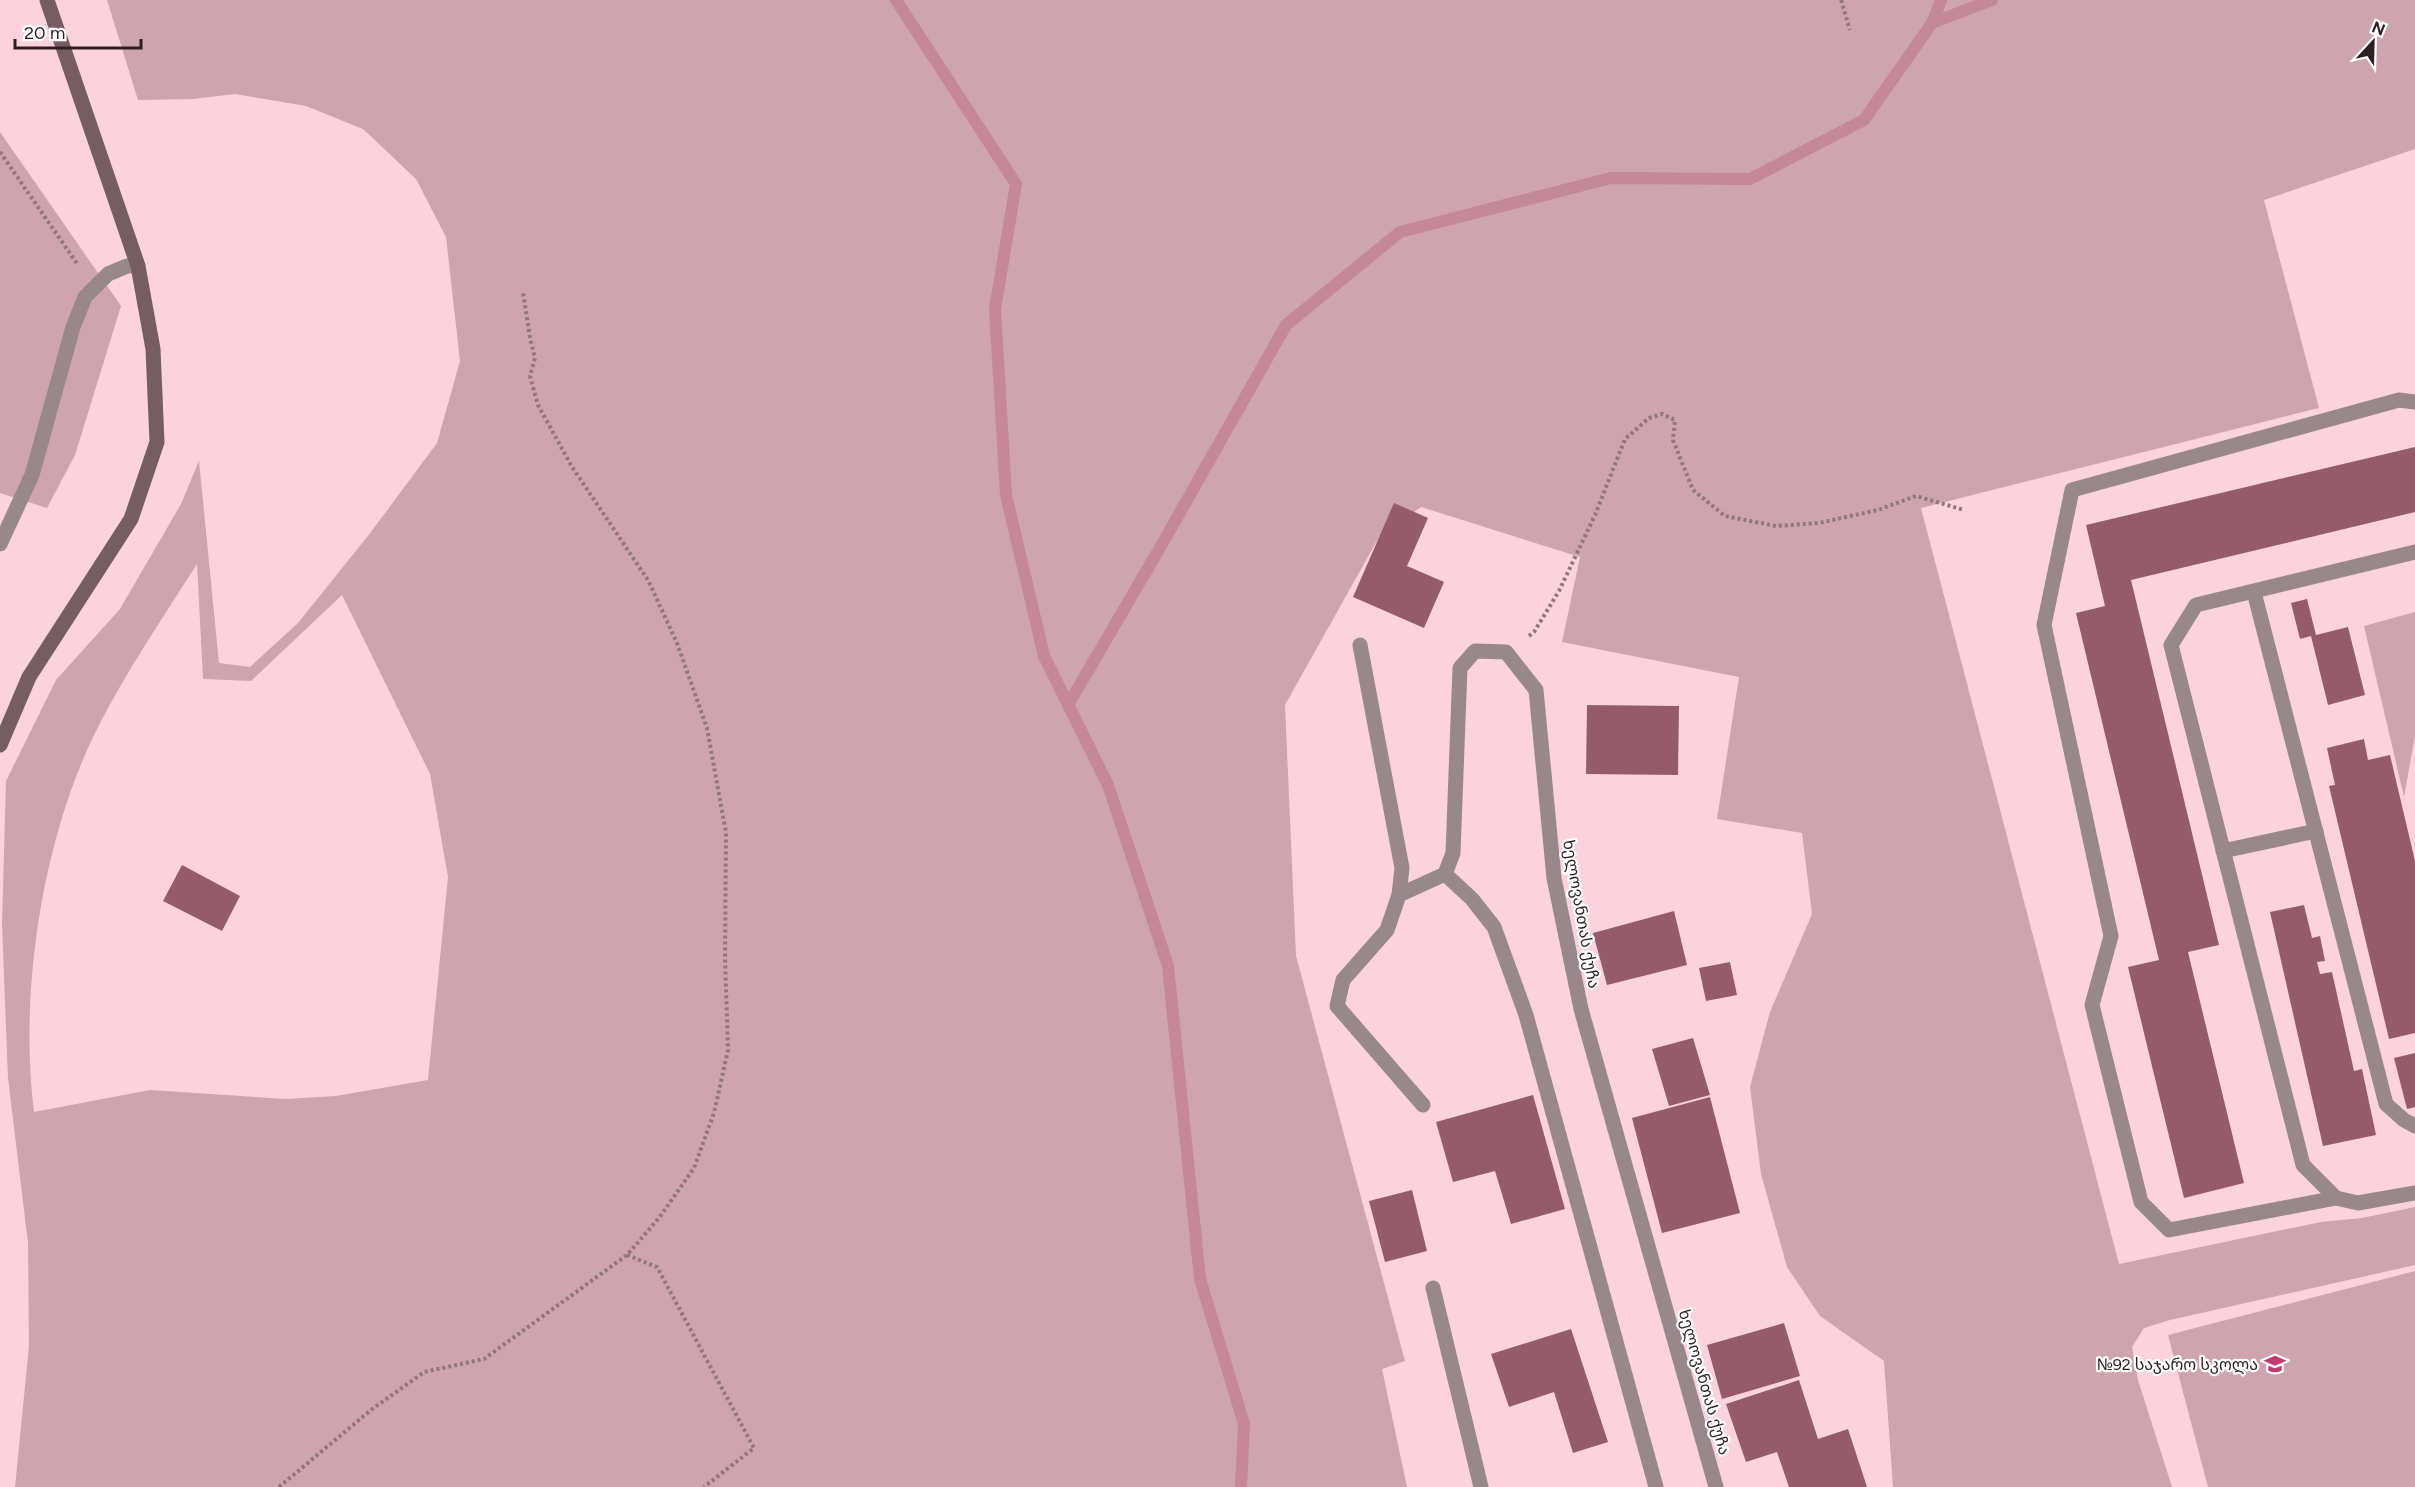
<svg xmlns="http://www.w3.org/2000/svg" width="2415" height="1487" viewBox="0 0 2415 1487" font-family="Figtree,'Noto Sans Georgian',sans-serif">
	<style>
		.green { fill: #cea4ae; fill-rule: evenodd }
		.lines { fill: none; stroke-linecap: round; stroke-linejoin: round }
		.stream { stroke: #c58898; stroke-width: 12 }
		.building { fill: #955b6b }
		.path { stroke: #92767d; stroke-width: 4; stroke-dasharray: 3 3; stroke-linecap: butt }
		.lane { stroke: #98878b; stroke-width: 15 }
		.street { stroke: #98878b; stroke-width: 15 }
		.secondary { stroke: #765d63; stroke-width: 15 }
		.labels { text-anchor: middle; stroke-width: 4.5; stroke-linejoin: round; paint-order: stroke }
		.street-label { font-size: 16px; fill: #2c1e21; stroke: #fff }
		.poi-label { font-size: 16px; fill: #2c1e21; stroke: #fff; text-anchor: end }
	</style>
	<rect width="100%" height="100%" fill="#fcd2dc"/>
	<!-- green -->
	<g class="green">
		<path d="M107,0H2415V149L2264,200L2319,408L1921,508L2119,1264L2321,1222L2362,1218L2415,1207V1265L2170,1320L2144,1328L2132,1347L2138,1380L2172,1487H1893L1884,1361L1820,1316L1787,1267L1761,1174L1750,1087L1770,1012L1812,914L1802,833L1717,819L1739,677L1562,642L1580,557L1421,507L1379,537L1285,705L1296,956L1405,1361L1382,1369L1407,1487H15L29,1346L28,1243L8,1078L2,924L6,781L56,680L120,609L181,504L199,461L219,663L250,667L298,623L371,532L437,443L460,361L446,237L416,179L363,129L306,106L235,94L193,99L138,100ZM197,564L203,679L251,681L342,595L430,774L448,877L428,1080L336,1096L286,1099L150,1090L34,1112C19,992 42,840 96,731C125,673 162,619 197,564Z"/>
		<path d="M0,132L121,306L75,455L47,508L0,493Z"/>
		<path d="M2415,612V736L2404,797L2364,626Z"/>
		<path d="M2415,1271V1487H2208L2168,1335Z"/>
	</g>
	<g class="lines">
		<!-- stream -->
		<g class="stream">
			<path d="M896,0L1016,184L995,309L1006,495L1044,656L1108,785L1168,966L1200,1279L1244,1424L1241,1487"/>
			<path d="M1932,23L1992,0"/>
			<path d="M1068,705L1161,546L1286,325L1400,232L1611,178L1750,179L1864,120L1932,23L1941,0"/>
		</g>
	</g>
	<!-- building -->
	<g class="building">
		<path d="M2415,447V512L2131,580L2219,945L2188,952L2244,1183L2184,1198L2128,967L2159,960L2076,613L2105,606L2086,525Z"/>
		<path d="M1394,503L1428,518L1407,566L1444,582L1424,628L1353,597Z"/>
		<path d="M2307,599L2316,635L2348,627L2365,695L2328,705L2311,636L2300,639L2291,603Z"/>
		<path d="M1587,705L1679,706L1678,775L1586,774Z"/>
		<path d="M2364,739L2368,760L2390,755L2415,861V1033L2389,1039L2329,786L2335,785L2327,748Z"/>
		<path d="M182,865L240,896L222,931L163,901Z"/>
		<path d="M2304,905L2312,938L2320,936L2325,961L2317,962L2320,974L2332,972L2354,1071L2362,1069L2376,1135L2323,1146L2270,912Z"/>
		<path d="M1674,911L1687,965L1607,985L1593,933Z"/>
		<path d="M1730,962L1737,995L1706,1001L1699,968Z"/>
		<path d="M1693,1038L1710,1095L1669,1106L1652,1049Z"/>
		<path d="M2415,1053V1107L2407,1109L2394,1058Z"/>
		<path d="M1533,1095L1565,1209L1511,1224L1495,1171L1453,1182L1436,1122Z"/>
		<path d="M1710,1097L1740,1213L1662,1233L1632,1118Z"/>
		<path d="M1412,1190L1427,1251L1385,1262L1369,1201Z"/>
		<path d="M1784,1323L1800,1376L1722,1399L1707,1345Z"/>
		<path d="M1571,1329L1608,1442L1573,1453L1554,1392L1509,1407L1491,1354Z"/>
		<path d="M1799,1380L1818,1439L1848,1429L1867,1487H1789L1777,1452L1746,1462L1726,1404Z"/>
	</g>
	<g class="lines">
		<!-- path -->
		<g class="path">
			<path d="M1841,0L1850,30"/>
			<path d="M0,152L78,265"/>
			<path d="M1529,636L1534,632L1559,591L1595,515L1625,439L1649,418L1662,414L1675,420L1673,440L1693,490L1725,516L1776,526L1819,523L1878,510L1916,496L1964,510"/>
			<path d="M627,1255L657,1267L754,1448L704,1487"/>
			<path d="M279,1487L371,1410L424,1372L484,1359L627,1255L659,1218L694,1168L714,1113L728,1050L725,957L726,833L707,728L677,643L648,580L572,467L538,405L530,376L535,358L530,338L523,292"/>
		</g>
		<!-- lane -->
		<g class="lane">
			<path d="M0,544L32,475L73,327L85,297L108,274L127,266H138"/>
			<path d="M2254,592L2386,1104L2404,1120L2415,1126"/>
			<path d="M1360,645L1402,868L1399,895L1387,930L1343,980L1337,1006L1423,1105"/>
			<path d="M2223,851L2316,831"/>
			<path d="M1445,874L1472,899L1494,927L1526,1015L1656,1487"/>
			<path d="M2336,1198L2169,1230L2141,1202L2092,1005L2111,936L2044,625L2072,490L2399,400L2415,402"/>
			<path d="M1433,1288L1481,1487"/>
		</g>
		<!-- street -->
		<g class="street">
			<path d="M2415,552L2196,605L2171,645L2303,1165L2336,1198L2358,1203L2415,1193"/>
			<path d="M1399,895L1445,874L1453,853L1460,668L1475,651L1506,652L1536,690L1554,878L1581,1009L1716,1487"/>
		</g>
		<!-- secondary -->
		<path class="secondary" d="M0,745L29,677L131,519L157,442L153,349L138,266L47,0"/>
	</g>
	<!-- icons -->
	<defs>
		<symbol id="school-bare" viewBox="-9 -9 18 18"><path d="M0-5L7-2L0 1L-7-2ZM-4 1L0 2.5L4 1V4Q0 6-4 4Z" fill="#c53a6e" stroke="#fff" stroke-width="2.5" paint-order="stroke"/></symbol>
	</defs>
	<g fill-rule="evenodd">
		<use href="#school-bare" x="2260" y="1349" width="30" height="30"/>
	</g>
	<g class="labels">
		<!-- street labels -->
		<g class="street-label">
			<text transform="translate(1582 914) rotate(80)" y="6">ხელოვანთას ქუჩა</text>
			<text transform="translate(1705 1382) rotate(74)" y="6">ხელოვანთას ქუჩა</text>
		</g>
		<!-- poi labels -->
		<g class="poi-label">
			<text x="2258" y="1370">№92 საჯარო სკოლა</text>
		</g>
	</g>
	<!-- north arrow -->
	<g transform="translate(2373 42) rotate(22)" stroke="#ffffff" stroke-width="4.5" paint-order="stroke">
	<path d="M0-4.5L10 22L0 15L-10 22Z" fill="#2c1e21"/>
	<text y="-9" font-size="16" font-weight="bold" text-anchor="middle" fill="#2c1e21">N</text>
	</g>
	<!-- scale -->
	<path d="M15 39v9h126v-9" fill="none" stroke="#2c1e21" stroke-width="3"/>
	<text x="24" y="39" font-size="18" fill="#2c1e21" stroke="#ffffff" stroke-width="4.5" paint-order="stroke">20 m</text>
</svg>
